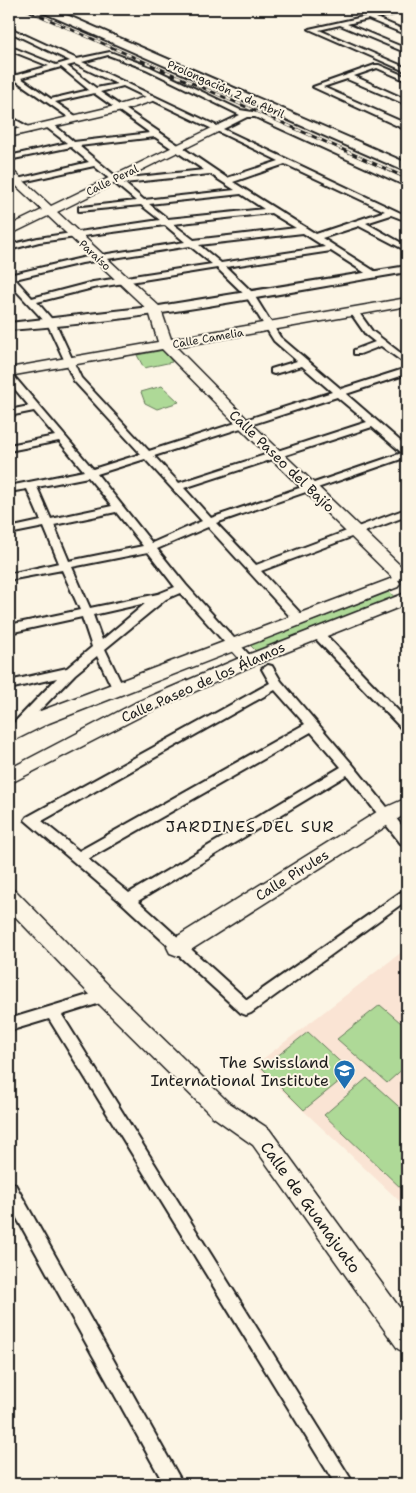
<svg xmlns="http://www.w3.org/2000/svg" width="416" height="1493" viewBox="0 0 416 1493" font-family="'Shantell Sans',sans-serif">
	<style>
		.built { fill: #fae4d4 }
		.green { fill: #aed997; stroke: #657a5a }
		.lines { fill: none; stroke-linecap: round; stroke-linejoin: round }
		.minor-casing { stroke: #1c1c1c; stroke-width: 4 }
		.tertiary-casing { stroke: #1c1c1c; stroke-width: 4 }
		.secondary-casing { stroke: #1c1c1c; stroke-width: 3 }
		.primary-casing { stroke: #1c1c1c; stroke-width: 4 }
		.minor { fill: #fcf5e5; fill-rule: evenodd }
		.tertiary { fill: #fcf5e5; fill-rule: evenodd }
		.secondary { fill: #fcf5e5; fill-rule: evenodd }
		.primary { fill: #fcf5e5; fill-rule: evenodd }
		.rail-casing { stroke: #1c1c1c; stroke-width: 3 }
		.rail { stroke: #fcf5e5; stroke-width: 2; stroke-dasharray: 5.5; stroke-linecap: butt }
		.labels { text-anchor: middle; stroke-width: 4; stroke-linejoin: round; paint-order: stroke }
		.far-street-label { font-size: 11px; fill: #1c1c1c; stroke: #fcf5e5 }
		.street-label { font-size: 14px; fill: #1c1c1c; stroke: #fcf5e5 }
		.quarter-label { font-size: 16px; letter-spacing: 1px; fill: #1c1c1c; stroke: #fcf5e5 }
		.near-poi-label { font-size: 16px; fill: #1c1c1c; stroke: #fcf5e5; text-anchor: end }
		.near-street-label { font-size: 16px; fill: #1c1c1c; stroke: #fcf5e5 }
	</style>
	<rect width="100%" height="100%" fill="#fcf5e5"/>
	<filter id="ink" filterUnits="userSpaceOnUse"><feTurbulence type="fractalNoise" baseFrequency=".02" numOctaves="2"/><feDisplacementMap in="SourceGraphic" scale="10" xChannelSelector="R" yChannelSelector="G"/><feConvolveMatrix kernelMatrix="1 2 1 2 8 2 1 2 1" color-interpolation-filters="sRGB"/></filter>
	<g filter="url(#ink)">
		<!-- built -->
		<path class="built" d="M407,948V1208L255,1065Z"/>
		<!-- green -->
		<g class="green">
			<path d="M164,350L172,362L144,368L137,355Z"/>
			<path d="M162,386L179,402L157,409L145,403L141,392Z"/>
			<path d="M389,592L396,598L257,652L250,645Z"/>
			<path d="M380,1005L407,1028V1065L387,1083L337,1039Z"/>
			<path d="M308,1032L351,1072L304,1110L262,1068Z"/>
			<path d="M367,1078L407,1114V1185L402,1189L324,1115Z"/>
		</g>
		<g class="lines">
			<defs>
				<g id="minor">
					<path d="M399,9H407V11L376,18L407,31V35L368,19L347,24L407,49V53L340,25L319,30L407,68V72L309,29Z"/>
					<path d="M12,29L77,59L110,52L150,67L240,110L259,113L407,180V185H404L255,117H247L223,129L407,216V221L391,215L366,223L407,246V251L359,226L322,238L376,272V276H370L331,251L226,267L252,292L280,337L341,389L407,368V374L346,394L407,447V457L216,523L256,565L403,510L407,509V516L261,571L304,617L306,620L300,624L296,623L208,527L157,549L186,585L252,658L254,661L252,664H244L180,593L166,599L105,649L124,689L122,692H114L97,656L75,674L13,738L9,739V728L57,678L9,689V681L67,668L92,647L82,617L9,633V625L80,610L62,570L9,580V574L59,563L44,527L9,534V528L41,521L27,489L9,492V486L84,471L59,441L9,451V445L55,436L34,411L9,416V410L29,406L9,382V373L12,374L93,469L141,454L74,381L48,325L9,283V275L82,258L185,242L165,225L39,242L9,250V245L38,238L160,220L141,205L79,211V207H82L136,201L94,166L9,185V181L89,162L71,147L9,160V156L67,143L46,127V123H52L74,142L150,133L94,93L55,102L77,117V121H74L15,80L9,81L11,74L17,75L49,66L9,50V46L56,65L70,61L10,32L9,31ZM108,55L146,69L240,115L217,126L82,62ZM75,64L117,84L96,88L67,66ZM61,67L89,90L51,99L21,78ZM123,86L279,161L227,178L100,92ZM155,137L204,170L119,179L79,146ZM285,164L385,211L316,234L233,182ZM210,174L235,190L144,200L124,183ZM241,194L264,209L168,219L149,204ZM271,213L296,228L194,240L173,224ZM303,233L325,247L221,263L199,245ZM190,246L212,264L93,282L32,298L15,279L82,263ZM217,268L246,296L274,341L297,361L271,369V373L274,374L302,366L332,392L149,451L81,378L56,324L37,302L93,288ZM337,397L367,422L179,483L154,456ZM372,427L402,453L211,518L184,488ZM145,459L202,521L152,543L97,474ZM88,477L112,506L51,519L37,487ZM116,512L143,546L69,561L54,525ZM148,552L175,587L158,594L90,608L72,567ZM146,603L102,640L93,615Z"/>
					<path d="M375,65H379L407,77V81L377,68L354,76L407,100V105L347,79L323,87L407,124V128H402L313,87Z"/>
					<path d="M9,116L30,128V132H24L9,121Z"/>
					<path d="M354,309L357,310L372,331L407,358V365L381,346L360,354H354V350L375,342L366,335L350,312Z"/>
					<path d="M317,629L321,630L407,720V731L403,730L313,636L311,633Z"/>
					<path d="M268,665L272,666L281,681L353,765L407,832V846L402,845L347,775L138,901L247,1000L407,888V900L251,1013L246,1015L241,1013L123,904L25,820L27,817L270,683L262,669ZM275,690L305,724L79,851L42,821ZM311,732L341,767L129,893L88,859Z"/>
					<path d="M105,990L110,992L112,996L110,1000L62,1015L354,1484H335L49,1019L9,1031V1019Z"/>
					<path d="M9,1182L15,1184L183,1484H164L9,1204Z"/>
				</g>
				<path id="tertiary" d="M407,266V272C275,294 142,321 9,330V323L159,306Z"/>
				<g id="secondary">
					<path d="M152,95L157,98L156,100L122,111L9,137V131L115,106Z"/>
					<path d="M216,126L222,129L220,131L57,212L160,307L171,339L407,298V306L176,347L249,421L406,571L407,577L406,579L398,580L400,583L398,587L49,723L9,743V728L35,713L393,578L239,427L162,349L9,376V368L158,342L149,311L48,216L9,235V226L42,210L9,179V170L13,171L51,206Z"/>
					<path d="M403,594L407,595V604L254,665L147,713L9,784V769L135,703L242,657Z"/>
					<path d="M407,798V813L186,953L178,956L170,953L167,947L170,941L380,810Z"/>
					<path d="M9,889L16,891L113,990L228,1102L269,1129L407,1318V1353L398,1349L253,1145L212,1116L97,1002L9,910Z"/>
				</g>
				<path id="primary" d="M39,9H53L407,163V172L40,11Z"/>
			</defs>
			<!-- minor casing -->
			<use href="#minor" class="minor-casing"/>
			<!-- tertiary casing -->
			<use href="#tertiary" class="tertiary-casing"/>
			<!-- secondary casing -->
			<use href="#secondary" class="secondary-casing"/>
			<!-- primary casing -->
			<use href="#primary" class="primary-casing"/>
			<!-- minor -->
			<use href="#minor" class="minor"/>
			<!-- tertiary -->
			<use href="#tertiary" class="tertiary"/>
			<!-- secondary -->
			<use href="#secondary" class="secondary"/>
			<!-- primary -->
			<use href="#primary" class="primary"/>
			<defs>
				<path id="rail" d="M25,9L407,178"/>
			</defs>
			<!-- rail casing -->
			<use href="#rail" class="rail-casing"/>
			<!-- rail -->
			<use href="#rail" class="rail"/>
		</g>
	</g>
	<!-- icons -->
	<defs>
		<symbol id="school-pin" viewBox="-11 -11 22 30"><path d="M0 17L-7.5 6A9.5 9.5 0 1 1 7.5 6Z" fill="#1f6fb2" stroke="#fcf5e5"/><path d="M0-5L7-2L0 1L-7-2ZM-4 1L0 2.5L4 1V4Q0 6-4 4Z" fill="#fff"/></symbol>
	</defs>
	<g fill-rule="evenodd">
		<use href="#school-pin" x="332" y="1058" width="25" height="34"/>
	</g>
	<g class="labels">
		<!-- far-street labels -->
		<g class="far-street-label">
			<text transform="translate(226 89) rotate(24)" y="4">Prolongación 2 de Abril</text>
			<text transform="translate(112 180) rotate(-26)" y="4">Calle Peral</text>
			<text transform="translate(95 255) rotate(43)" y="4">Paraíso</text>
			<text transform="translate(208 338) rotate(-10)" y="4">Calle Camelia</text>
		</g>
		<!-- street labels -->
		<g class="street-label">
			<text transform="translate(282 461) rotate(44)" y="5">Calle Paseo del Bajío</text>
			<text transform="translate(203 682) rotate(-24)" y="5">Calle Paseo de los Álamos</text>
			<text transform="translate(292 875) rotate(-32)" y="5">Calle Pirules</text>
		</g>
		<!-- quarter labels -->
		<g class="quarter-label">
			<text x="250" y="832">JARDINES DEL SUR</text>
		</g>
		<!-- near-poi labels -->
		<g class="near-poi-label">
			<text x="329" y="1068">The Swissland<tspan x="329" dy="18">International Institute</tspan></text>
		</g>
		<!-- near-street labels -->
		<g class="near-street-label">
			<text transform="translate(311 1207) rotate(54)" y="6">Calle de Guanajuato</text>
		</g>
	</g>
	<!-- margin -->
	<rect width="416" height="1493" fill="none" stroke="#fcf5e5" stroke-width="30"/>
	<rect x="15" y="15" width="386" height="1463" fill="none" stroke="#1c1c1c" stroke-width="2" filter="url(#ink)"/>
</svg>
